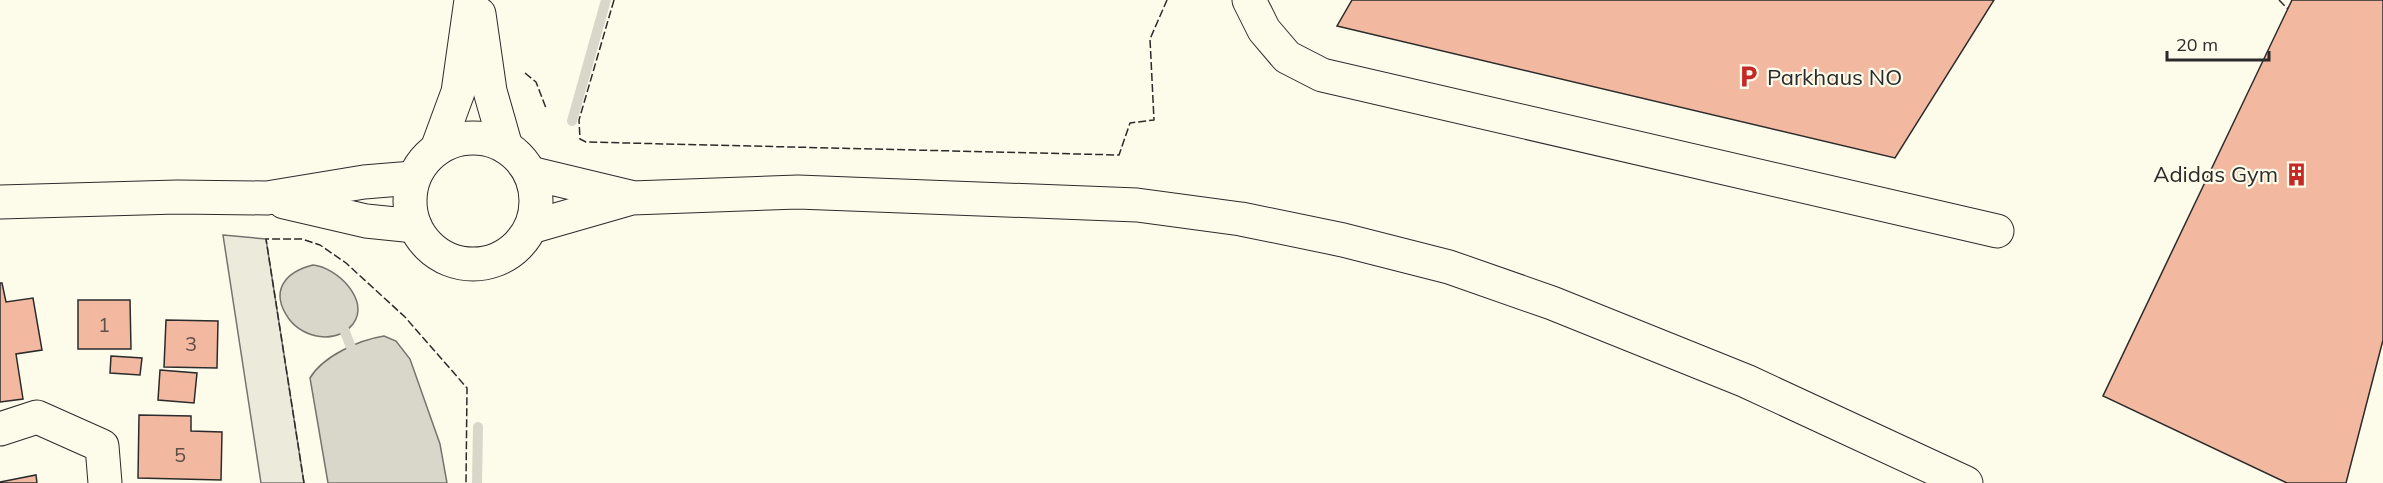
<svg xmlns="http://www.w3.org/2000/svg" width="2383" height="483" viewBox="0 0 2383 483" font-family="Mulish,sans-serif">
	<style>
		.green { fill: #ecebdb; stroke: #74746e; stroke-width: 1.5 }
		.water { fill: #d8d7c9; stroke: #74746e; stroke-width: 1.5 }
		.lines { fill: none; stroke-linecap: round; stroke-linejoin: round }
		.stream { stroke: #d8d7c9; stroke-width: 10 }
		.building { fill: #f2b8a0; stroke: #2b2b2b; stroke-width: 1.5 }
		.minor-casing { stroke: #2b2b2b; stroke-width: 35 }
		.minor { stroke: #fdfbea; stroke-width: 33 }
		.fence { stroke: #2b2b2b; stroke-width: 1.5; stroke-dasharray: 8 3; stroke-linecap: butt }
		.labels { text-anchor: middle; stroke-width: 4.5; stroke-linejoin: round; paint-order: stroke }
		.number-label { font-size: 20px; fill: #5d4e48 }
		.poi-label { font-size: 22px; fill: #2b2b2b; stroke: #fdfbea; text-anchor: start }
	</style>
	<rect width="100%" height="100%" fill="#fdfbea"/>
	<!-- green -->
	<path class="green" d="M223,235L266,239L304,483H261Z"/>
	<!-- water -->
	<g class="water">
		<path d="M313,265C336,267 371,300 353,324C336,345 303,338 289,319C269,291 285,272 313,265Z"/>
		<path d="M384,336L396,341L410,359L440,444L447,483H328L310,378C323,356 359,340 384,336Z"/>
	</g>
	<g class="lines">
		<!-- stream -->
		<g class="stream">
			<path d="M572,121L606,0"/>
			<path d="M340,319L356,360"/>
			<path d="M477,483L478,427"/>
		</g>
	</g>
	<!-- building -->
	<g class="building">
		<path d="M1352,0H1994L1895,158L1337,26Z"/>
		<path d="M2292,0H2383V340L2346,483H2287L2103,396Z"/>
		<path d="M0,283H2L6,302L33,298L42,350L16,354L23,399L0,402Z"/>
		<path d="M78,300H130L131,349H78Z"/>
		<path d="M166,320L218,321L217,368L164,367Z"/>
		<path d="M111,356L142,358L140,375L110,373Z"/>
		<path d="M160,370L197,373L194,403L158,400Z"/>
		<path d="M139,415L191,416V431L222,432L221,480L138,478Z"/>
		<path d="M36,475L37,483H0V482Z"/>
	</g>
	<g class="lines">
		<defs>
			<g id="minor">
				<path d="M1249,0L1264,30L1287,57L1322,75L1997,231"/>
				<path d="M479,14L490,91L506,147"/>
				<circle cx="473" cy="201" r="63"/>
				<path d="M437,149L458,92L471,0"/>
				<path d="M530,173L630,197"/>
				<path d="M0,202L177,197L267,198L364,182L413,178"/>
				<path d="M284,202L366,221L415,226"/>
				<path d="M531,227L632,198L798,192L1137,205L1241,219L1343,240L1449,267L1552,303L1746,381L1966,483"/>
				<path d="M0,429L37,417L102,446L105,483"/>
			</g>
		</defs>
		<!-- minor casing -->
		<use href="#minor" class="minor-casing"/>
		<!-- minor -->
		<use href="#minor" class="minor"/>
		<!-- fence -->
		<g class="fence">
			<path d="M614,0L579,120L580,139L586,142L1119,155L1130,123L1154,120L1150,39L1167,0"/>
			<path d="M2279,0L2288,9"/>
			<path d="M525,73L536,82L546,108"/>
			<path d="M304,483L266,239H302L320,245L346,263L405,317L467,388L466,483"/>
		</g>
	</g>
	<!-- icons -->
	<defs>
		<symbol id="parking-bare" viewBox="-9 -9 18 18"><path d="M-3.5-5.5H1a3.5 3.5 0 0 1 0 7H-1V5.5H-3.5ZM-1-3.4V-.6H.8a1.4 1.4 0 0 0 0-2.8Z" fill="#c62828" stroke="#fdfbea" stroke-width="2.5" paint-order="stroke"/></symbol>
		<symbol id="building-bare" viewBox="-9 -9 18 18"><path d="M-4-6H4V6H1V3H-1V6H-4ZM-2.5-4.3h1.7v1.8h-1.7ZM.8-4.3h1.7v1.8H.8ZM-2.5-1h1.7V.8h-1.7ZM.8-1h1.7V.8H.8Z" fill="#c62828" stroke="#fdfbea" stroke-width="2.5" paint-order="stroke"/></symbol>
	</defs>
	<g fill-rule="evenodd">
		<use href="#parking-bare" x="1732" y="60" width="33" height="33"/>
		<use href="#building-bare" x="2280" y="158" width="33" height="33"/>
	</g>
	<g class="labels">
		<!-- number labels -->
		<g class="number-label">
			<text x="104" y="332">1</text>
			<text x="191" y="351">3</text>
			<text x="180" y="462">5</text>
		</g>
		<!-- poi labels -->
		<g class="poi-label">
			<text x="1767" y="85">Parkhaus NO</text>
			<text x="2278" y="182" text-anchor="end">Adidas Gym</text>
		</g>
	</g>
	<!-- scale -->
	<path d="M2167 51v9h102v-9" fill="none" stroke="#2b2b2b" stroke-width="3"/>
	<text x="2176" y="51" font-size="18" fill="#2b2b2b" stroke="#fdfbea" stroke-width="4.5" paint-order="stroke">20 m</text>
</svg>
